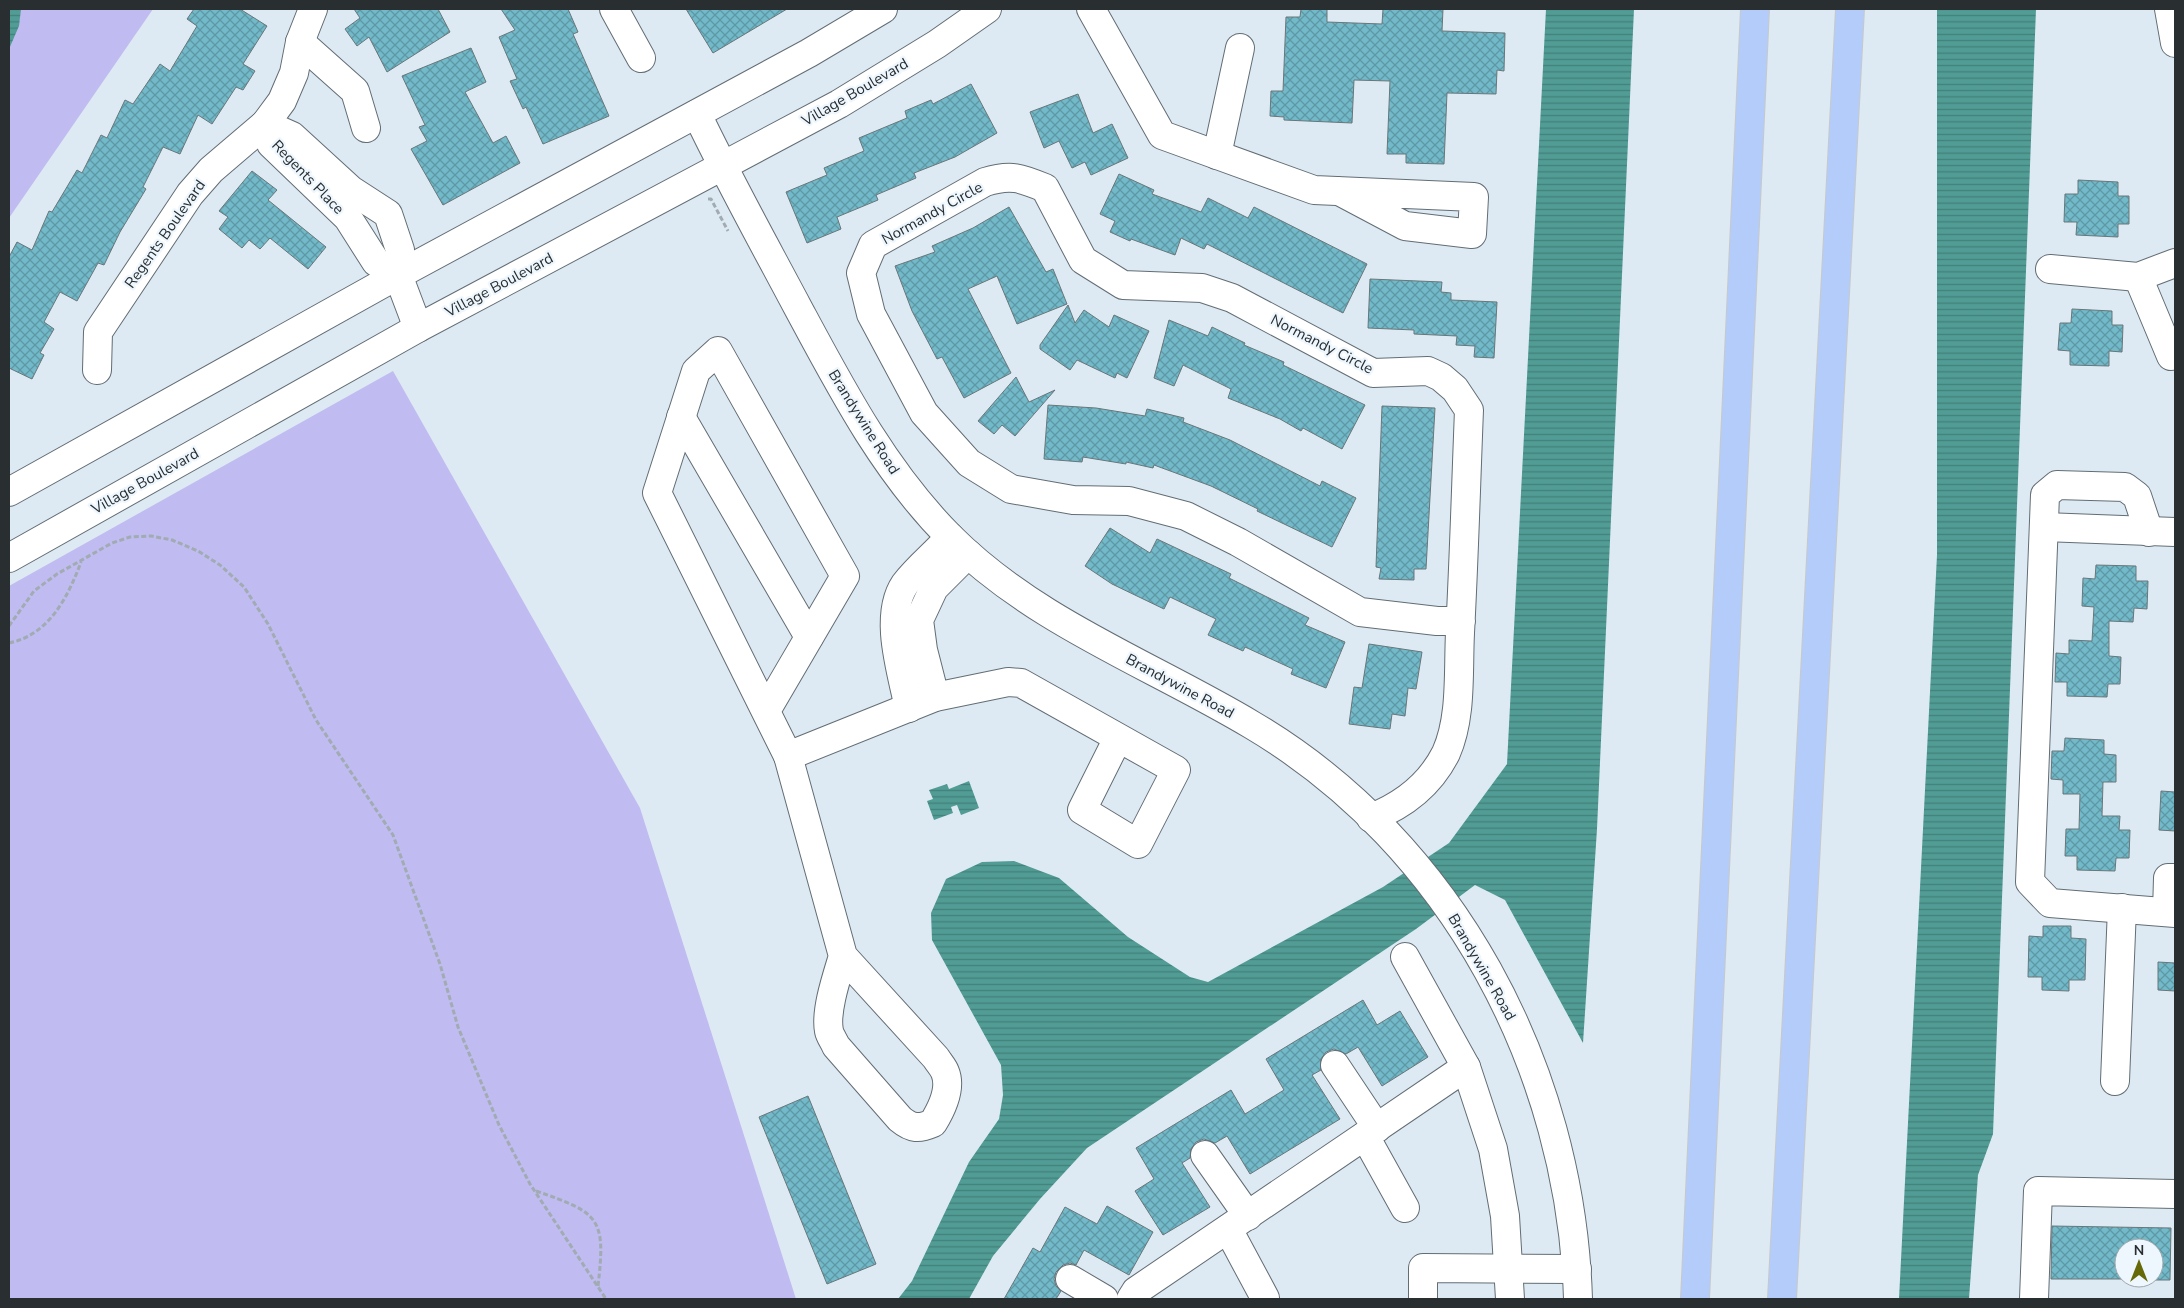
<svg xmlns="http://www.w3.org/2000/svg" width="2184" height="1308" viewBox="0 0 2184 1308" font-family="'Nunito Sans',sans-serif">
	<style>
		.grass { fill: #c0bbf0 }
		.water { fill: url(#water-rules) }
		.building { fill: url(#building-cross-hatch); stroke: #687679 }
		.lines { fill: none; stroke-linecap: round; stroke-linejoin: round }
		.minor-casing { stroke: #626d74; stroke-width: 30 }
		.highway-casing { stroke: #c7c9c9; stroke-width: 30 }
		.path { stroke: #a1abb2; stroke-width: 3; stroke-dasharray: 5 2.5; stroke-linecap: butt }
		.minor { stroke: #fff; stroke-width: 28 }
		.highway { stroke: #b4ccfa; stroke-width: 28 }
		.labels { text-anchor: middle; stroke-width: 4.5; stroke-linejoin: round; paint-order: stroke }
		.street-label { font-size: 15px; fill: #292e31; stroke: #eef7fe }
	</style>
	<defs>
		<pattern id="water-rules" width="6" height="5" patternUnits="userSpaceOnUse" patternTransform="scale(1.25)"><rect width="6" height="5" fill="#519c95"/><path d="M0 2.5h6" fill="none" stroke="#43807a"/></pattern>
		<pattern id="building-cross-hatch" width="8" height="8" patternUnits="userSpaceOnUse" patternTransform="scale(1.25)"><rect width="8" height="8" fill="#72bac9"/><path d="M0 0l8 8M0 8l8-8" fill="none" stroke="#5e98a4"/></pattern>
	</defs>
	<rect width="100%" height="100%" fill="#deeaf3"/>
	<!-- grass -->
	<g class="grass">
		<path d="M9,9H153L9,218Z"/>
		<path d="M393,371L640,808L796,1299H9V586Z"/>
	</g>
	<!-- water -->
	<g class="water">
		<path d="M9,9H21L19,26L9,49Z"/>
		<path d="M1546,9H1634L1597,829L1583,1043L1505,900L1475,885L1416,929L1087,1148L1040,1199L993,1256L969,1299H898L912,1281L969,1162L999,1119L1003,1095L1001,1065L932,940L931,913L946,879L982,862L1014,861L1059,878L1128,937L1190,977L1208,982L1383,887L1449,843L1507,764Z"/>
		<path d="M1937,9H2036L1993,1134L1978,1175L1969,1299H1899L1937,555Z"/>
		<path d="M969,781L979,808L961,815L957,805L951,807L953,813L934,820L927,801L933,799L929,790L947,784L949,789Z"/>
	</g>
	<!-- building -->
	<g class="building">
		<path d="M194,9H240L267,26L243,64L255,71L243,90L236,87L212,124L198,115L180,154L163,147L143,187L146,189L120,232L104,265L98,263L77,301L60,292L44,322L54,329L40,353L44,355L32,379L9,368V257L17,242L32,250L49,211L52,212L77,170L82,173L101,135L107,138L125,100L133,104L160,64L170,71L197,26L187,19Z"/>
		<path d="M354,9H438L450,32L387,72L369,37L357,46L345,29L360,18Z"/>
		<path d="M501,9H568L578,32L573,34L609,116L543,144L526,107L523,109L510,81L517,79L499,37L515,30Z"/>
		<path d="M686,9H787L713,53Z"/>
		<path d="M1301,9H1327V22L1382,24L1383,9H1443L1442,31L1505,33L1504,71L1497,70L1496,94L1447,93L1444,164L1406,163V154H1387L1390,81L1354,80L1352,123L1284,120V117L1270,116L1271,91H1283L1286,17H1300Z"/>
		<path d="M471,48L486,82L465,92L493,143L506,136L520,163L443,205L411,149L427,141L419,127L425,125L402,76Z"/>
		<path d="M971,84L997,133L955,157L914,173L916,178L876,195L878,200L837,217L841,229L807,243L786,192L827,175L824,168L864,151L859,138L907,118L905,111L931,100L933,104Z"/>
		<path d="M1078,94L1093,133L1112,124L1128,158L1091,175L1085,162L1072,168L1059,141L1044,148L1030,112Z"/>
		<path d="M252,171L277,190L268,200L326,247L308,269L270,238L260,249L249,240L242,248L219,229L228,217L219,211Z"/>
		<path d="M1119,174L1154,190L1152,194L1201,212L1208,198L1248,218L1254,207L1367,264L1343,313L1207,244L1204,249L1181,238L1175,255L1131,239L1130,241L1110,232L1115,221L1100,214Z"/>
		<path d="M2078,180L2118,182V196H2129V224H2118V237L2076,235L2077,222H2064L2065,194H2078Z"/>
		<path d="M1009,207L1046,272L1053,269L1067,304L1017,324L997,276L968,289L1011,373L964,398L942,357L937,359L912,311L895,266L935,252L932,246L973,228Z"/>
		<path d="M1370,279L1442,282L1441,292L1451,293V300L1497,302L1494,358L1474,357L1475,346L1456,345L1457,336L1414,334V330L1368,328Z"/>
		<path d="M1068,305L1075,323L1084,310L1109,327L1114,315L1149,331L1127,378L1117,373L1115,378L1077,360L1070,370L1040,349V345Z"/>
		<path d="M2072,309L2112,311V325H2123L2122,352L2109,351V366L2070,365V351L2058,350L2060,323H2071Z"/>
		<path d="M1169,320L1208,336L1212,327L1245,343L1244,345L1284,362L1283,365L1365,405L1342,449L1303,428L1301,431L1280,419L1228,398L1231,389L1183,365L1174,386L1154,378Z"/>
		<path d="M1016,377L1029,402L1055,390L1015,436L1002,425L994,434L978,421Z"/>
		<path d="M1048,405L1096,408L1145,416L1147,409L1184,418L1183,422L1230,440L1320,486L1322,481L1356,498L1332,547L1257,511L1258,509L1211,486L1154,465L1153,468L1126,462V464L1083,457L1082,462L1044,459Z"/>
		<path d="M1382,406L1435,408L1426,569H1414V580L1379,579L1381,568L1376,567Z"/>
		<path d="M1110,528L1150,553L1157,539L1231,574L1229,578L1309,618L1305,625L1345,642L1326,688L1291,674L1293,669L1245,647L1243,651L1208,635L1216,619L1170,597L1164,609L1112,584L1085,566Z"/>
		<path d="M2096,565L2136,566V581H2148L2147,609L2134,608L2133,622L2109,621V656L2121,657L2120,684H2108L2107,697L2067,696V682H2055L2056,653L2069,654V640L2092,641L2094,607L2082,606L2083,578L2095,579Z"/>
		<path d="M1369,644L1422,652L1416,689L1408,688L1405,716L1392,714L1390,729L1349,724L1354,687L1362,688Z"/>
		<path d="M2065,738L2104,740V754L2116,755V782H2103L2102,816H2120L2119,830H2130L2129,858H2116L2115,871L2077,870V856H2065L2066,829H2079L2080,794H2063V780L2051,779L2052,751H2064Z"/>
		<path d="M2161,791L2175,792V831L2159,830Z"/>
		<path d="M2043,926H2071V938L2086,939L2085,980H2069V991L2042,990V977H2028L2029,936L2043,937Z"/>
		<path d="M2158,962L2175,963V991L2158,990Z"/>
		<path d="M1363,1000L1377,1025L1400,1011L1428,1057L1382,1086L1358,1047L1346,1054L1334,1049L1326,1052L1321,1059V1070L1312,1075L1340,1119L1250,1174L1227,1136L1215,1143L1204,1139L1196,1142L1191,1149L1190,1158L1182,1163L1210,1207L1163,1235L1135,1191L1154,1179L1136,1148L1231,1090L1245,1114L1284,1090L1266,1059Z"/>
		<path d="M808,1096L876,1264L827,1284L759,1117Z"/>
		<path d="M1107,1206L1153,1232L1129,1275L1084,1250L1076,1265L1070,1263L1063,1265L1056,1272L1054,1279L1056,1286L1061,1291L1056,1299H1004L1033,1248L1040,1252L1065,1207L1097,1224Z"/>
		<path d="M2052,1226L2171,1228L2170,1280H2154V1248H2124V1279H2051Z"/>
	</g>
	<g class="lines">
		<defs>
			<g id="minor">
				<path d="M614,9L641,58"/>
				<path d="M1091,9L1162,135L1314,190L1474,197L1472,234L1405,226L1339,191"/>
				<path d="M2169,9L2175,43"/>
				<path d="M300,42L355,91L366,128"/>
				<path d="M697,114C728,179 763,242 797,306C841,388 884,471 950,537C1035,622 1150,664 1252,725C1453,844 1571,1069 1578,1299"/>
				<path d="M265,124L292,136L351,190L388,214L400,250L398,275L418,328"/>
				<path d="M265,124L271,144L348,218L376,262L398,275"/>
				<path d="M1217,155L1240,48"/>
				<path d="M2050,269L2138,277L2175,263"/>
				<path d="M2138,277L2171,356"/>
				<path d="M97,370L98,332L190,194L211,170L265,124L282,101L294,73L300,42L313,9"/>
				<path d="M681,417L809,637"/>
				<path d="M9,492L398,275L809,53L883,9"/>
				<path d="M2044,527L2175,532"/>
				<path d="M2149,532L2137,496L2125,487L2057,485L2045,495L2030,882L2050,903L2175,913"/>
				<path d="M9,558L418,328L839,104L937,44L987,9"/>
				<path d="M935,697L923,650L919,620L934,588L968,554"/>
				<path d="M909,708C902,673 883,616 905,584C918,567 936,553 950,537"/>
				<path d="M766,711L845,576L718,351L696,371L657,493L788,756"/>
				<path d="M1371,818C1404,805 1430,785 1446,753C1462,717 1458,672 1460,633C1464,559 1466,485 1469,410L1455,389L1441,377L1428,371L1373,373L1232,298L1202,288L1123,285L1083,260L1045,188C1021,178 1011,174 985,182L873,245L861,273L871,314L924,413L969,463L1011,489L1073,500L1129,501L1186,516L1238,542L1360,612L1437,621H1461"/>
				<path d="M2167,912L2168,878H2175"/>
				<path d="M843,956C837,976 825,1011 829,1031C830,1036 834,1041 836,1046L900,1119C912,1129 919,1129 933,1123C941,1110 952,1089 945,1072C943,1067 939,1063 936,1058L843,956L788,756L935,697L1008,682L1021,683L1176,770L1138,844L1082,810L1118,738"/>
				<path d="M1405,957L1466,1067L1493,1149L1505,1216L1510,1299"/>
				<path d="M1335,1065L1377,1128"/>
				<path d="M2115,1081L2122,908"/>
				<path d="M1365,1136L1405,1208"/>
				<path d="M1205,1155L1248,1216"/>
				<path d="M1228,1229L1265,1298"/>
				<path d="M1070,1279L1104,1299"/>
				<path d="M1131,1299L1136,1291L1466,1067"/>
				<path d="M1423,1299V1268L1577,1269"/>
				<path d="M2034,1299L2038,1191L2175,1194"/>
			</g>
			<g id="highway">
				<path d="M1695,1299L1755,9"/>
				<path d="M1782,1299L1850,9"/>
			</g>
		</defs>
		<!-- minor casing -->
		<use href="#minor" class="minor-casing"/>
		<!-- highway casing -->
		<use href="#highway" class="highway-casing"/>
		<!-- path -->
		<g class="path">
			<path d="M708,199H711L728,231"/>
			<path d="M9,626L34,591L57,574L112,543L130,537L151,536L172,540L198,551L220,565L244,587L268,624L316,720L393,835L440,964L458,1027L499,1125L530,1184L606,1299"/>
			<path d="M9,643C49,635 68,597 81,562"/>
			<path d="M536,1191C600,1213 606,1218 598,1286"/>
		</g>
		<!-- minor -->
		<use href="#minor" class="minor"/>
		<!-- highway -->
		<use href="#highway" class="highway"/>
	</g>
	<g class="labels">
		<!-- street labels -->
		<g class="street-label">
			<text transform="translate(855 92) rotate(-30)" y="5">Village Boulevard</text>
			<text transform="translate(308 177) rotate(46)" y="5">Regents Place</text>
			<text transform="translate(932 213) rotate(-29)" y="5">Normandy Circle</text>
			<text transform="translate(165 234) rotate(-55)" y="5">Regents Boulevard</text>
			<text transform="translate(499 285) rotate(-28)" y="5">Village Boulevard</text>
			<text transform="translate(1322 344) rotate(27)" y="5">Normandy Circle</text>
			<text transform="translate(864 422) rotate(58)" y="5">Brandywine Road</text>
			<text transform="translate(145 481) rotate(-29)" y="5">Village Boulevard</text>
			<text transform="translate(1180 686) rotate(28)" y="5">Brandywine Road</text>
			<text transform="translate(1482 967) rotate(60)" y="5">Brandywine Road</text>
		</g>
	</g>
	<!-- border -->
	<rect width="2184" height="1308" fill="none" stroke="#292e31" stroke-width="20"/>
	<!-- north arrow -->
	<g transform="translate(2139 1263)"><circle r="24" fill="#eef7fe" stroke="#9fa7ac"/>
	<path d="M0-4L9 19L0 12L-9 19Z" fill="#656908"/>
	<text y="-8" font-size="14" font-weight="bold" text-anchor="middle" fill="#292e31">N</text>
	</g>
</svg>
